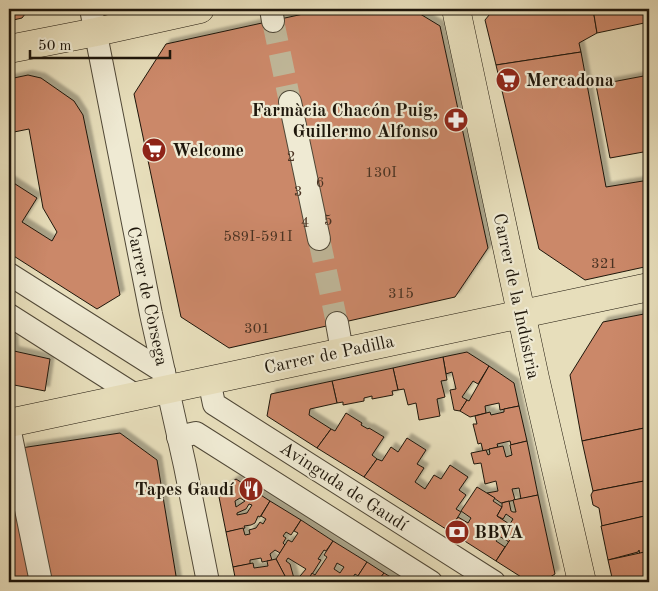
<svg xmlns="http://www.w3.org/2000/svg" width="658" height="591" viewBox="0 0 658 591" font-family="'Old Standard TT',serif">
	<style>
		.building { fill: #cb8869; stroke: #1e160b; fill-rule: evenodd; filter: url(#shadow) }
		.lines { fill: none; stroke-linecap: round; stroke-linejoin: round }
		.minor-tunnel { stroke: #bfb698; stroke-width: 22; stroke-dasharray: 22 11; stroke-linecap: butt }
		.minor-casing { stroke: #504837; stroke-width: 24 }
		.major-casing { stroke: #1e160b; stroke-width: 29 }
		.minor { stroke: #efead3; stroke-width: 22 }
		.major { stroke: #e7debb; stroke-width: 28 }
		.labels { text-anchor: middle; stroke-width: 4.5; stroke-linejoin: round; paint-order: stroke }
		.number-label { font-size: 15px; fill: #493222 }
		.poi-label { font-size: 18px; font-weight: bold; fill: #1e160b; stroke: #efead3; text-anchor: start }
		.street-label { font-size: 18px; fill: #1e160b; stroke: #efead3 }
	</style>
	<defs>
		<filter id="shadow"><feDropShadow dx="4.5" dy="-4.5" stdDeviation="1" flood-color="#0004"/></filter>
	</defs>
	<rect width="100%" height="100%" fill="#e7debb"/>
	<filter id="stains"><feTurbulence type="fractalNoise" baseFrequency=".004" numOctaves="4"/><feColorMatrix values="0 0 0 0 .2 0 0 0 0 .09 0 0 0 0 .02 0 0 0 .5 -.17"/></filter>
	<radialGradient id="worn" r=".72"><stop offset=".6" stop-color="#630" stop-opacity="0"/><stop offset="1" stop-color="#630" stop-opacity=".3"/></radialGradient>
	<!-- building -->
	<g class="building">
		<path d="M9,9H29L22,18L9,21Z"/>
		<path d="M326,9H412L440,26L488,248L455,297L229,348L181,317L134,94L166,44Z"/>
		<path d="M494,9H593L597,33L579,43L581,52L496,65L485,20Z"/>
		<path d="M593,9H649V22L597,33Z"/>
		<path d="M581,52L606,187L649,180V266L585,280L539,249L496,65Z"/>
		<path d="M28,75L41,78L74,101L83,115L120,295L97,309L9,253V180L37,198L22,222L52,241L57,232L43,208L29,129L9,133V79Z"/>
		<path d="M649,75V151L610,158L596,85Z"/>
		<path d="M649,313V393L648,396L649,397V427L582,441L570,375L603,322Z"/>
		<path d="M9,336L13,339L14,351L50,359L45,391L9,384Z"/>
		<path d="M467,352L489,366L478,384L473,381L462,397L467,400L460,411L454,410L450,390L456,389L452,372L446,374L443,357Z"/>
		<path d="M443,357L447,380L441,381L445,397L437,399L440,416L419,420L416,403L408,405L404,389L398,390L393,368Z"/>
		<path d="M489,366L514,383L519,406L500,410L499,403L485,406L486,413L470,417L460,411L467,400L469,401Z"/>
		<path d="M393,368L398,390L392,391L393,395L372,399V396L364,398V401L343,405V402L337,403L332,381Z"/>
		<path d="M332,381L337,403L310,409L309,415L331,429L317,448L267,416L271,394Z"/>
		<path d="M519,406L527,441L511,445L510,441L497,444L498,447L483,451L481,443L478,444L473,424H477L475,416L490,412L491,415L504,412V409Z"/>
		<path d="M346,413L362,423L361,425L368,429L369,428L384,437L372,455L377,459L364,477L317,448L331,429L335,431Z"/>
		<path d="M649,427V480L593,491L582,441Z"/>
		<path d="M120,433L157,460L177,582H50L21,448Z"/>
		<path d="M407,438L426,450L417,464L424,468L415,482L425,489L434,475L441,479L450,465L468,477L459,490L466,495L456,509L461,512L449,531L364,477L377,459L382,461L391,447L398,452Z"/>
		<path d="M527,441L538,495L521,499L519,488L512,489L515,500L501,503L487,493L498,491L496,481L485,484L481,463L474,464L471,453L486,450L488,455L490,454L489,449L503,446L506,457L512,455L510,445Z"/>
		<path d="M9,469L32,582H9Z"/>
		<path d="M236,479L270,501L260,517L258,516L255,523L251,525L244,526L245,528L226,532L218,492ZM240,498L245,501L236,507L235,501ZM249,504L252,505L247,513L237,515V513L246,509Z"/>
		<path d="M649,480V515L602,526L599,508L593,505L591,495L593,491Z"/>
		<path d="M477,487L495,498L493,501L502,507L497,516L517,529L509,542L499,536L496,541L505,547L496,561L449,531L458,517L468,523L471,518L461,511Z"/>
		<path d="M538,495L555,574L542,582H529L496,561L517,529L510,524L513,519L506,514L503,519L497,516L502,507V503L509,501L511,511L513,512H516L513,500Z"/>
		<path d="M270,501L301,520L291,535L286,532L283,536L286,538L283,543L285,545L280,553L275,550L270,554L272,560L262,562L261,558L250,560V564L233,567L226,532L243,528L245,535L250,534L249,530L256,528L260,522L263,524L266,519L261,516Z"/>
		<path d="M649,515V553L640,555L639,550L638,552L608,560L601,526Z"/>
		<path d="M301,520L333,541L326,551L324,550L318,559L321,560L307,582H295L306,569L288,558L286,561L290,564L295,582H288L276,559L288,540L292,542L298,533L294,531Z"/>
		<path d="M333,541L367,562L358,576L355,574L350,582H335V581L329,577L326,582H307L312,573L315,575L327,557L324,555ZM337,563L344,567L340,573L334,569Z"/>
		<path d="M649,551V577L627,582H613L608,560Z"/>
		<path d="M276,559L285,576H284L285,582H236L233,567L253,563L254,568L268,566L267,561Z"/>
		<path d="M367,562L384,573L377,582H354Z"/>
		<path d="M384,573L399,582H377Z"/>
		<path d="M649,577V582H627Z"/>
	</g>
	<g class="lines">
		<!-- minor-tunnel -->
		<g class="minor-tunnel">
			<path d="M273,21L290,102"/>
			<path d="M319,239L337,323"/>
		</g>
		<defs>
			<g id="minor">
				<path d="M91,9L151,314L185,466L208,582"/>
				<path d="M271,9L273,21"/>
				<path d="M290,102L319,239"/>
				<path d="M9,274L164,372"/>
				<path d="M9,315L135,395"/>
				<path d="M337,323L342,351"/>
				<path d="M209,380L214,404L494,582"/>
				<path d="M9,427L41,582"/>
				<path d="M178,437L196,433L431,582"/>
			</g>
			<g id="major">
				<path d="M456,9L535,378L582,582"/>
				<path d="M9,49L96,32L200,9"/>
				<path d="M9,423L649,287"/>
			</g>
		</defs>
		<!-- minor casing -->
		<use href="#minor" class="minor-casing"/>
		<!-- major casing -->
		<use href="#major" class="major-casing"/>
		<!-- minor -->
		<use href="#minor" class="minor"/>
		<!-- major -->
		<use href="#major" class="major"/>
	</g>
	<!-- icons -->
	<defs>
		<symbol id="supermarket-disc" viewBox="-11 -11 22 22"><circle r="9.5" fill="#8f2418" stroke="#efead3"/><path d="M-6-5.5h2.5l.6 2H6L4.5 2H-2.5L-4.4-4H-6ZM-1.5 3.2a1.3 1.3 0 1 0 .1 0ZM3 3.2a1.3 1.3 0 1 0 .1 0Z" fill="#fff"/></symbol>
		<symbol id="pharmacy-disc" viewBox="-11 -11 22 22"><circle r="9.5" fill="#8f2418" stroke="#efead3"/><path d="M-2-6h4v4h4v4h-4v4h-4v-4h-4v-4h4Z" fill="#fff"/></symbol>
		<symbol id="restaurant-disc" viewBox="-11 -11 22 22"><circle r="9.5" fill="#8f2418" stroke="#efead3"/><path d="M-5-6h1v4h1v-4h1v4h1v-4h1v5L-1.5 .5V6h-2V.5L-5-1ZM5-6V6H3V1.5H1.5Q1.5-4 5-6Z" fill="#fff"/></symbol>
		<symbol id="bank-disc" viewBox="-11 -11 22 22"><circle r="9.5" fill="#8f2418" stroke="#efead3"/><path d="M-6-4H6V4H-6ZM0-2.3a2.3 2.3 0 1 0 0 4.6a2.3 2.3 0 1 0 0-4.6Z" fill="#fff"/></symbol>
	</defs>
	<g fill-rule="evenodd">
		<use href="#supermarket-disc" x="494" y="66" width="28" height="28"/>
		<use href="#pharmacy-disc" x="442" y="106" width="28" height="28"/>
		<use href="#supermarket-disc" x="140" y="136" width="28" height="28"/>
		<use href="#restaurant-disc" x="237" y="475" width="28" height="28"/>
		<use href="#bank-disc" x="443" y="518" width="28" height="28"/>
	</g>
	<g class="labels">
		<!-- number labels -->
		<g class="number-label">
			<text x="291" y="161">2</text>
			<text x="381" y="177">130I</text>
			<text x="320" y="187">6</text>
			<text x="298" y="196">3</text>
			<text x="328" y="225">5</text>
			<text x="305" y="227">4</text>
			<text x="258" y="241">589I-591I</text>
			<text x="604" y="268">321</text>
			<text x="401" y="298">315</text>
			<text x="257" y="333">301</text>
		</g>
		<!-- poi labels -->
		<g class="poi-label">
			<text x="526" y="86">Mercadona</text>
			<text x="438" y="116" text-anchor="end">Farmàcia Chacón Puig,<tspan x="438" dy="21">Guillermo Alfonso</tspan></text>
			<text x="172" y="156">Welcome</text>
			<text x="234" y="495" text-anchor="end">Tapes Gaudí</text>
			<text x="474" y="538">BBVA</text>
		</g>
		<!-- street labels -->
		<g class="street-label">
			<text transform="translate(148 296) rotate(78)" y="6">Carrer de Còrsega</text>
			<text transform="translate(517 296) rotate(78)" y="6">Carrer de la Indústria</text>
			<text transform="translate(329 354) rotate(-12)" y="6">Carrer de Padilla</text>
			<text transform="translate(344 486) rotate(33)" y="6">Avinguda de Gaudí</text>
		</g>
	</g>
	<!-- margin -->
	<rect width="658" height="591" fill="none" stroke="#e7debb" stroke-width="30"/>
	<rect x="10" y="10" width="638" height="571" fill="none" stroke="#1e160b" stroke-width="2.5"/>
	<rect x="15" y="15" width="628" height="561" fill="none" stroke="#1e160b"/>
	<!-- scale -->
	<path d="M30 50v8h140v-8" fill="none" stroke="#1e160b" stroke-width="2.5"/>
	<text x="38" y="50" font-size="15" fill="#1e160b" stroke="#efead3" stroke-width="4" paint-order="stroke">50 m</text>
	<rect width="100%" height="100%" filter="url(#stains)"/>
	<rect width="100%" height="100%" fill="url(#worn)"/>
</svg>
